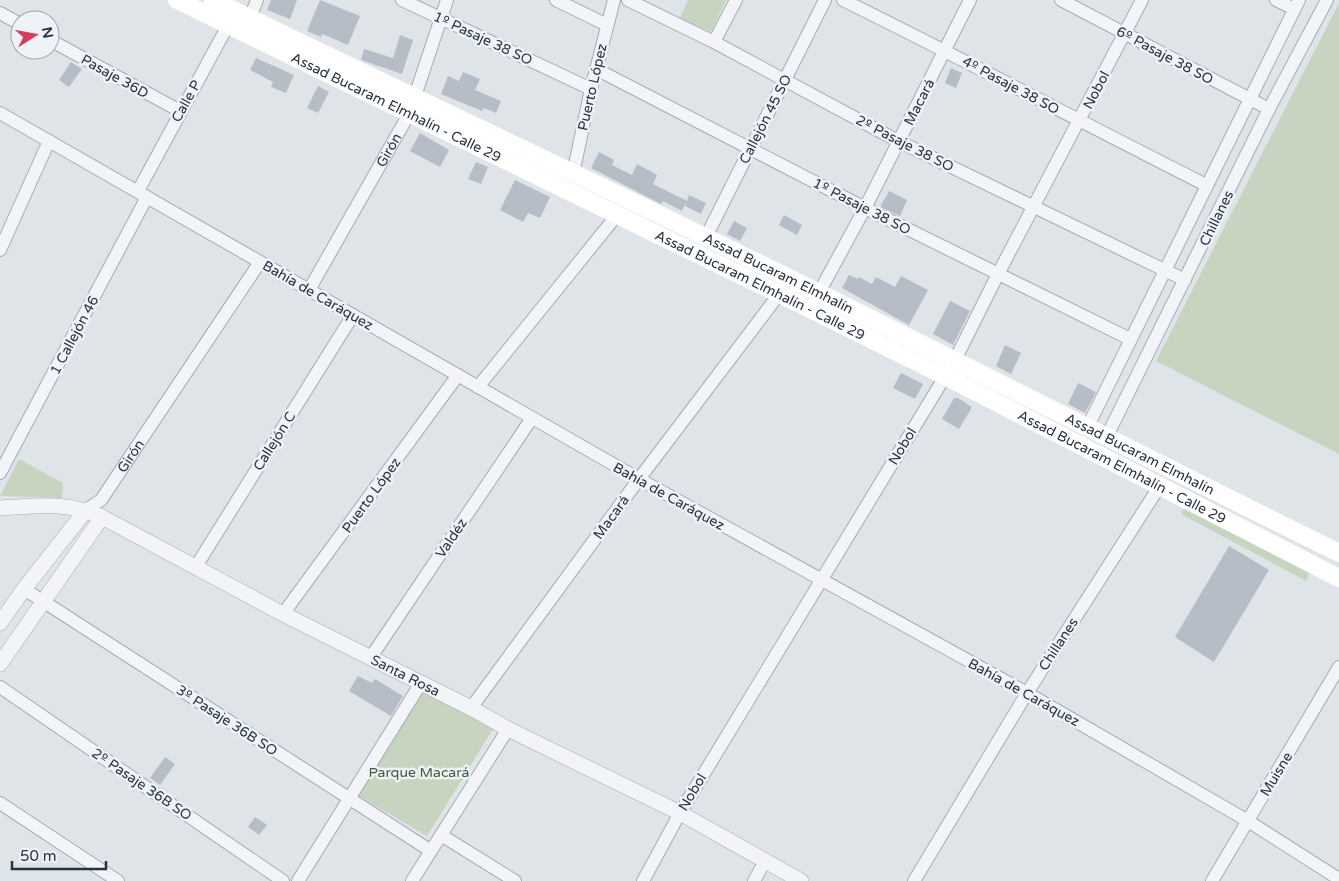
<svg xmlns="http://www.w3.org/2000/svg" width="1339" height="881" viewBox="0 0 1339 881" font-family="'Varela Round',sans-serif">
	<style>
		.green { fill: #c6d4c0 }
		.building { fill: #b6bdc7 }
		.lines { fill: none; stroke-linecap: round; stroke-linejoin: round }
		.minor-casing { stroke: #a4abb4; stroke-width: 14 }
		.tertiary-casing { stroke: #a4abb4; stroke-width: 16 }
		.minor { stroke: #f2f4f7; stroke-width: 12 }
		.tertiary { stroke: #f2f4f7; stroke-width: 15 }
		.secondary { stroke: #fff; stroke-width: 18 }
		.labels { text-anchor: middle; stroke-width: 5; stroke-linejoin: round; paint-order: stroke }
		.street-label { font-size: 14px; fill: #273242; stroke: #eff3f7 }
		.park-label { font-size: 14px; fill: #3e5e34; stroke: #eff3f7 }
	</style>
	<rect width="100%" height="100%" fill="#dfe4e9"/>
	<!-- green -->
	<g class="green">
		<path d="M688,0H726L711,32L680,18Z"/>
		<path d="M1339,3V454L1156,361Z"/>
		<path d="M19,459L63,483L62,498L0,496Z"/>
		<path d="M1186,504L1311,569L1306,581L1181,514Z"/>
		<path d="M422,691L493,729L427,836L357,795Z"/>
	</g>
	<!-- building -->
	<g class="building">
		<path d="M271,0H297L290,19L267,10Z"/>
		<path d="M320,0L360,16L348,45L322,34L321,37L307,31Z"/>
		<path d="M400,35L413,40L402,74L361,60L364,49L393,58Z"/>
		<path d="M256,58L294,75L286,93L271,87L273,82L250,70Z"/>
		<path d="M71,62L82,69L69,87L59,80Z"/>
		<path d="M951,68L962,73L956,88L945,83Z"/>
		<path d="M463,72L480,79L475,90L501,101L496,113L484,108L482,111L441,94L448,76L459,81Z"/>
		<path d="M318,86L329,92L318,113L307,108Z"/>
		<path d="M420,133L449,150L440,167L410,151Z"/>
		<path d="M599,152L614,160L612,165L632,175L637,164L657,175L653,184L687,201L689,195L706,203L701,214L685,206L686,202L682,211L663,201L661,204L591,168Z"/>
		<path d="M476,162L488,167L481,184L468,179Z"/>
		<path d="M515,180L550,197L540,218L528,213L523,222L500,210Z"/>
		<path d="M889,191L907,200L900,216L880,207Z"/>
		<path d="M784,215L802,225L797,235L779,225Z"/>
		<path d="M734,221L747,228L740,241L727,234Z"/>
		<path d="M849,275L858,279L859,277L872,284L876,277L895,287L901,276L928,290L909,325L842,288Z"/>
		<path d="M950,301L970,311L953,345L933,334Z"/>
		<path d="M1005,345L1021,353L1011,374L996,366Z"/>
		<path d="M901,373L923,384L915,399L893,388Z"/>
		<path d="M1078,383L1096,392L1085,413L1068,404Z"/>
		<path d="M954,398H958L972,407L959,429L942,419Z"/>
		<path d="M1229,546L1269,570L1214,662L1175,637Z"/>
		<path d="M358,676L372,683L375,679L403,696L391,716L349,691Z"/>
		<path d="M165,757L175,764L160,785L150,778Z"/>
		<path d="M255,817L267,825L259,835L248,827Z"/>
	</g>
	<g class="lines">
		<defs>
			<g id="minor">
				<path d="M402,0L591,89"/>
				<path d="M556,0L607,25"/>
				<path d="M628,0L714,42L898,141L1185,280"/>
				<path d="M843,0C965,60 1085,124 1206,185"/>
				<path d="M1061,0L1269,109"/>
				<path d="M1276,0L1294,9"/>
				<path d="M0,13L20,24"/>
				<path d="M247,26L257,0"/>
				<path d="M50,40L180,111"/>
				<path d="M714,42L736,0"/>
				<path d="M596,69L865,208L1130,339"/>
				<path d="M0,113L639,479L1027,693L1248,821L1339,879"/>
				<path d="M573,174L591,89L614,0"/>
				<path d="M138,191L232,18"/>
				<path d="M706,237L825,0"/>
				<path d="M0,250L49,141"/>
				<path id="s1" d="M309,290L409,114L447,0"/>
				<path d="M815,300L865,208L970,0"/>
				<path d="M478,387L617,215"/>
				<path d="M1087,428L1299,0"/>
				<path d="M1106,438L1269,109L1327,0"/>
				<path d="M0,473L147,197"/>
				<path id="s2" d="M86,510L101,500L260,262"/>
				<path d="M195,568L353,315"/>
				<path d="M24,589L431,851"/>
				<path d="M283,614L458,375"/>
				<path d="M371,657L532,418"/>
				<path d="M0,687L283,881"/>
				<path d="M471,708L639,479L783,289"/>
				<path d="M0,803L118,881"/>
				<path d="M441,835L515,881"/>
				<path d="M298,881L421,683"/>
				<path d="M412,881L508,729"/>
				<path d="M643,881L680,813L955,360L998,274L1142,0"/>
				<path d="M754,881L765,861"/>
				<path d="M914,881L1027,693L1159,487"/>
				<path d="M1212,881L1339,667"/>
			</g>
			<g id="tertiary">
				<path id="s3" d="M0,508C38,506 66,501 102,517L283,614L471,708L508,729L680,813L801,881"/>
				<path d="M0,623L24,589L86,510"/>
				<path d="M0,664L102,517"/>
			</g>
		</defs>
		<!-- minor casing -->
		<use href="#minor" class="minor-casing"/>
		<!-- tertiary casing -->
		<use href="#tertiary" class="tertiary-casing"/>
		<!-- minor -->
		<use href="#minor" class="minor"/>
		<!-- tertiary -->
		<use href="#tertiary" class="tertiary"/>
		<!-- secondary -->
		<g class="secondary">
			<path id="s4" d="M177,0L810,309L945,376L1339,578"/>
			<path id="s5" d="M213,0C377,81 543,157 707,238C919,341 1128,449 1339,553"/>
		</g>
	</g>
	<g class="labels">
		<!-- street labels -->
		<g class="street-label">
			<text transform="translate(483 38) rotate(25)" y="5">1º Pasaje 38 SO</text>
			<text transform="translate(1165 55) rotate(28)" y="5">6º Pasaje 38 SO</text>
			<text transform="translate(115 76) rotate(29)" y="5">Pasaje 36D</text>
			<text transform="translate(1011 85) rotate(28)" y="5">4º Pasaje 38 SO</text>
			<text transform="translate(592 87) rotate(-77)" y="5">Puerto López</text>
			<text transform="translate(1096 90) rotate(-62)" y="5">Nobol</text>
			<text transform="translate(186 101) rotate(-61)" y="5">Calle P</text>
			<text transform="translate(919 102) rotate(-63)" y="5">Macará</text>
			<text dy="5" stroke="none"><textPath href="#s4" startOffset="244">Assad Bucaram Elmhalín - Calle 29</textPath></text>
			<text transform="translate(765 119) rotate(-63)" y="5">Callejón 45 SO</text>
			<text transform="translate(905 143) rotate(27)" y="5">2º Pasaje 38 SO</text>
			<text dy="5" stroke="none"><textPath href="#s1" startOffset="161">Girón</textPath></text>
			<text transform="translate(862 206) rotate(27)" y="5">1º Pasaje 38 SO</text>
			<text transform="translate(1216 218) rotate(-64)" y="5">Chillanes</text>
			<text dy="5" stroke="none"><textPath href="#s5" startOffset="628">Assad Bucaram Elmhalín</textPath></text>
			<text dy="5" stroke="none"><textPath href="#s4" startOffset="649">Assad Bucaram Elmhalín - Calle 29</textPath></text>
			<text transform="translate(318 295) rotate(30)" y="5">Bahía de Caráquez</text>
			<text transform="translate(74 335) rotate(-62)" y="5">1 Callejón 46</text>
			<text transform="translate(274 441) rotate(-58)" y="5">Callejón C</text>
			<text transform="translate(902 446) rotate(-59)" y="5">Nobol</text>
			<text dy="5" stroke="none"><textPath href="#s5" startOffset="1032">Assad Bucaram Elmhalín</textPath></text>
			<text dy="5" stroke="none"><textPath href="#s2" startOffset="71">Girón</textPath></text>
			<text dy="5" stroke="none"><textPath href="#s4" startOffset="1054">Assad Bucaram Elmhalín - Calle 29</textPath></text>
			<text transform="translate(371 495) rotate(-54)" y="5">Puerto López</text>
			<text transform="translate(669 496) rotate(29)" y="5">Bahía de Caráquez</text>
			<text transform="translate(611 517) rotate(-54)" y="5">Macará</text>
			<text transform="translate(451 538) rotate(-56)" y="5">Valdéz</text>
			<text transform="translate(1058 644) rotate(-57)" y="5">Chillanes</text>
			<text dy="5" stroke="none"><textPath href="#s3" startOffset="446">Santa Rosa</textPath></text>
			<text transform="translate(1024 692) rotate(29)" y="5">Bahía de Caráquez</text>
			<text transform="translate(227 720) rotate(33)" y="5">3º Pasaje 36B SO</text>
			<text transform="translate(1276 774) rotate(-59)" y="5">Muisne</text>
			<text transform="translate(142 784) rotate(34)" y="5">2º Pasaje 36B SO</text>
			<text transform="translate(692 792) rotate(-59)" y="5">Nobol</text>
		</g>
		<!-- park labels -->
		<g class="park-label">
			<text x="419" y="777">Parque Macará</text>
		</g>
	</g>
	<!-- north arrow -->
	<g transform="translate(35 35) rotate(79)"><circle r="24" fill="#eff3f7" stroke="#9fa6af"/>
	<path d="M0-4L9 19L0 12L-9 19Z" fill="#d63d5c"/>
	<text y="-8" font-size="14" font-weight="bold" text-anchor="middle" fill="#273242">N</text>
	</g>
	<!-- scale -->
	<path d="M12 861v8h94v-8" fill="none" stroke="#273242" stroke-width="2.5"/>
	<text x="20" y="861" font-size="15" fill="#273242" stroke="#eff3f7" stroke-width="4" paint-order="stroke">50 m</text>
</svg>
